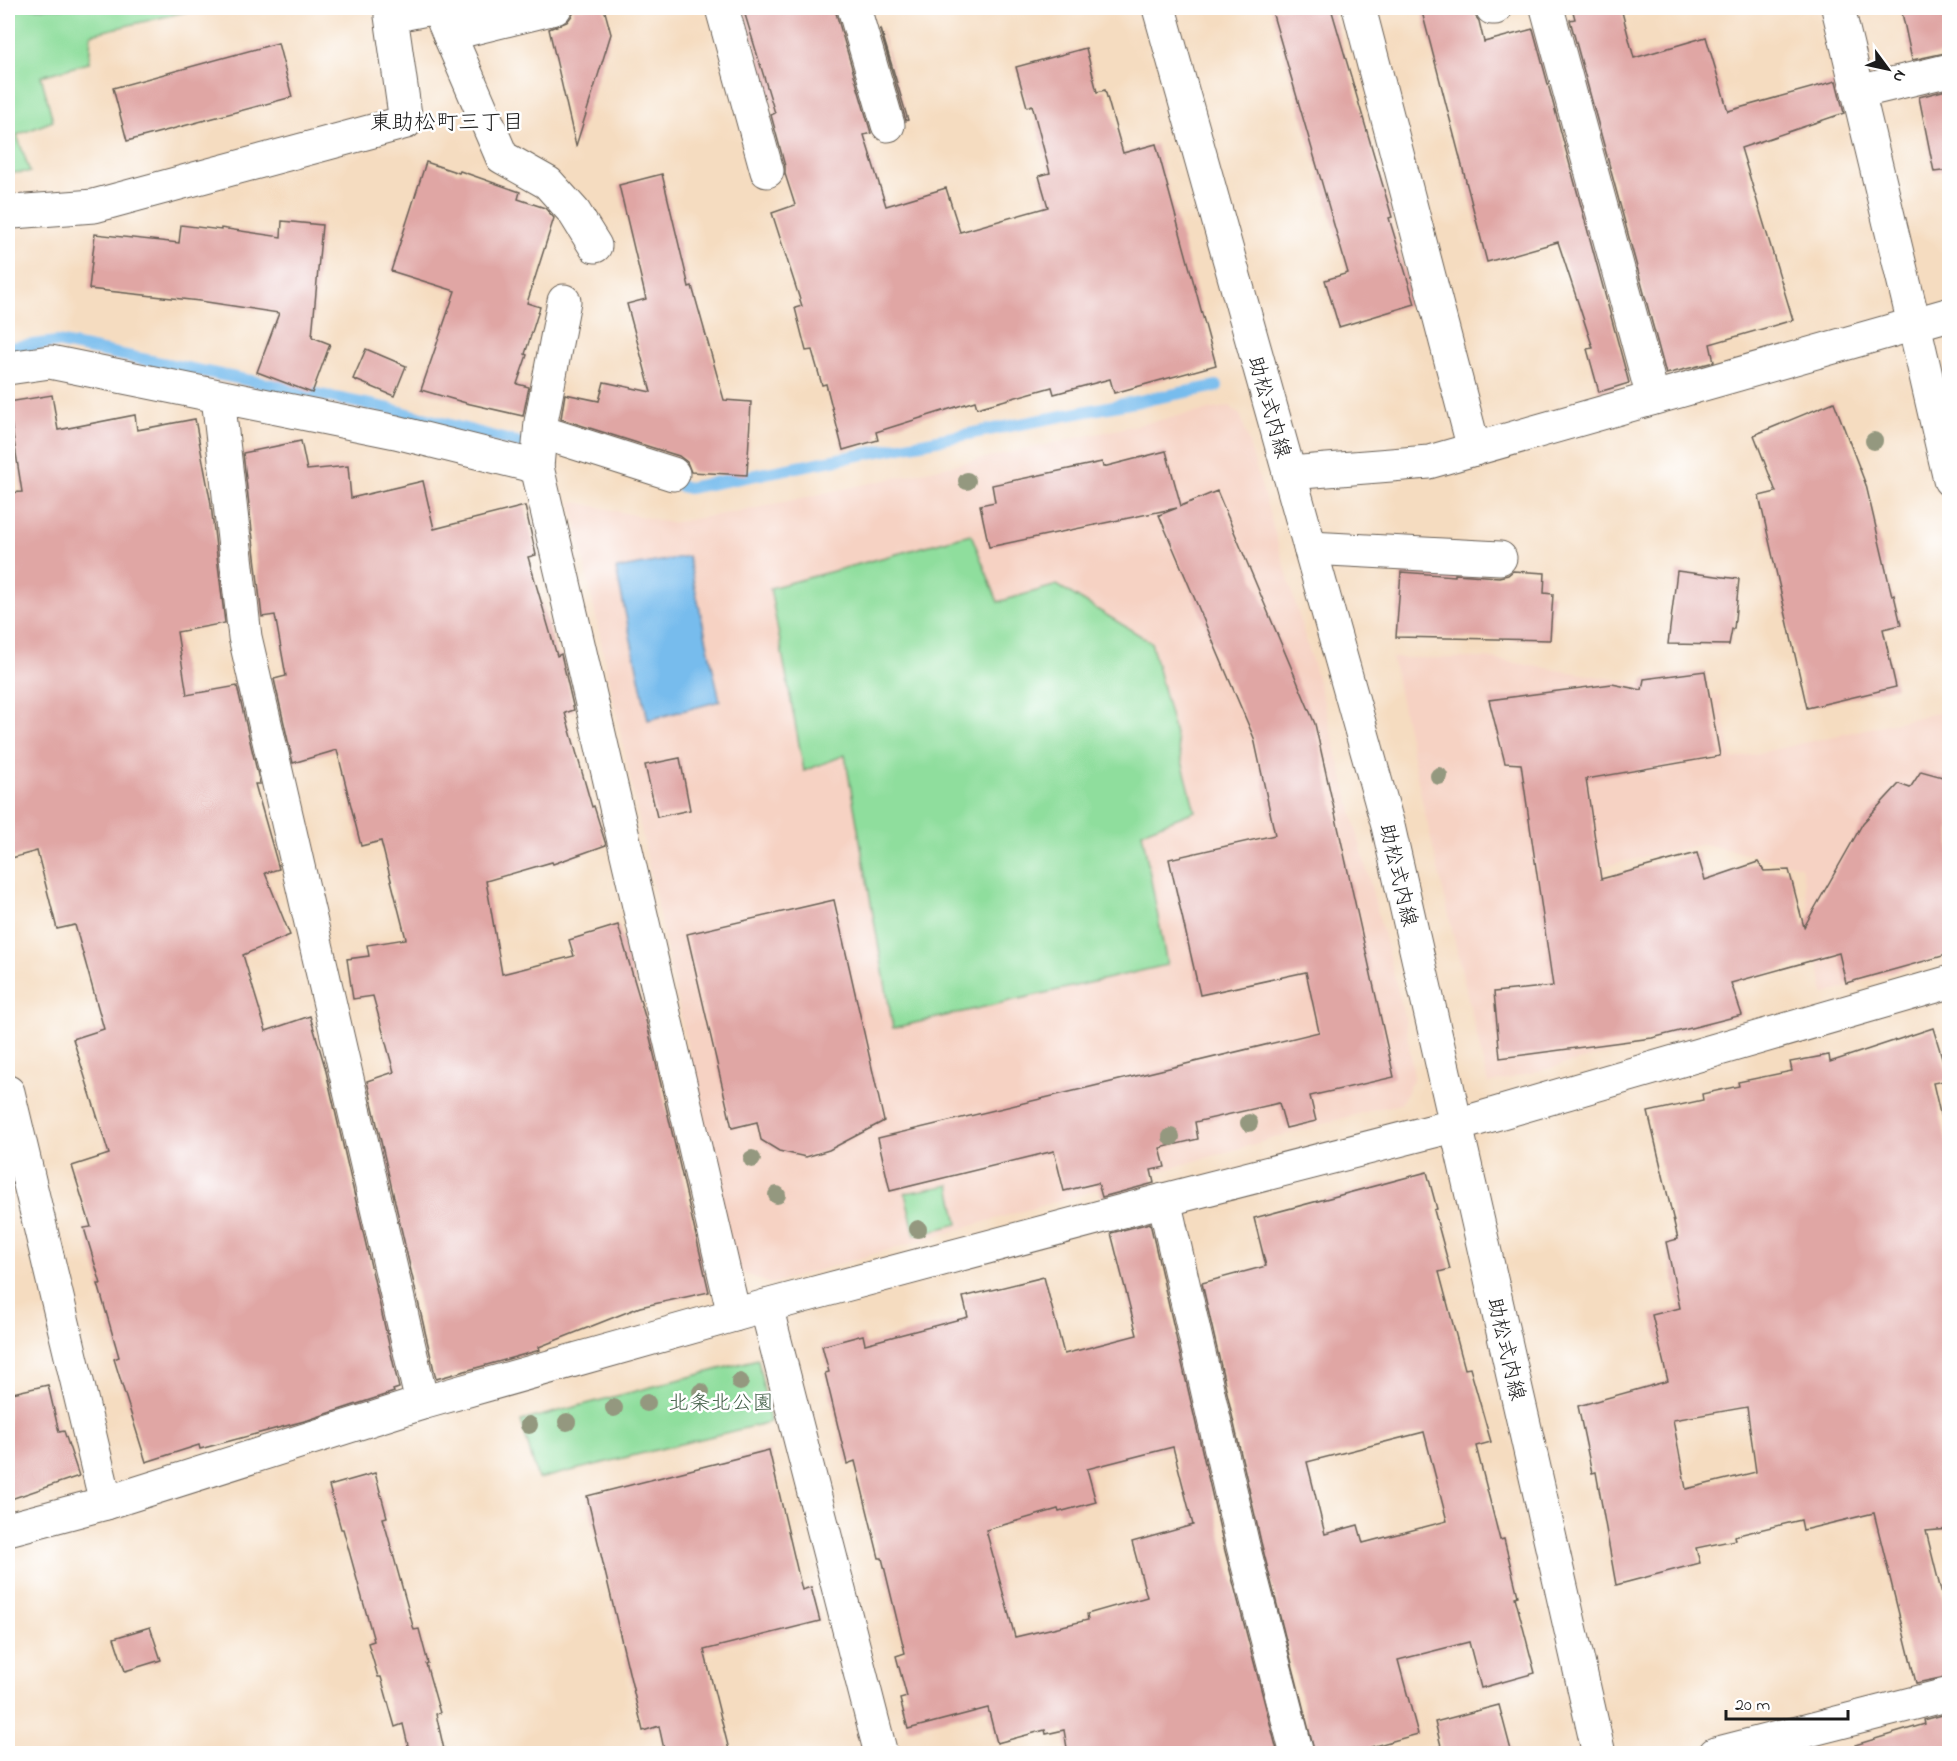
<svg xmlns="http://www.w3.org/2000/svg" width="1957" height="1761" viewBox="0 0 1957 1761" font-family="'Indie Flower','Klee One',sans-serif">
	<style>
		.built { fill: #f6d2c3 }
		.green { fill: #8fde9d; stroke: #567d5c; stroke-width: 1.5 }
		.water { fill: #77bced; stroke: #4a6c84; stroke-width: 1.5 }
		.lines { fill: none; stroke-linecap: round; stroke-linejoin: round }
		.stream { stroke: #77bced; stroke-width: 12 }
		.building { fill: #e0a6a4; fill-rule: evenodd }
		.street-casing { stroke: #685f55; stroke-width: 35 }
		.secondary-casing { stroke: #685f55; stroke-width: 35 }
		.street { stroke: #fff; stroke-width: 33 }
		.secondary { stroke: #fff; stroke-width: 33 }
		.tree { fill: #94987f }
		.labels { text-anchor: middle; stroke-width: 5; stroke-linejoin: round; paint-order: stroke }
		.street-label { font-size: 21px; fill: #1c1c1c; stroke: #fff }
		.park-label { font-size: 21px; fill: #446049; stroke: #fff }
		.neighbourhood-label { font-size: 22px; fill: #1c1c1c; stroke: #fff }
	</style>
	<rect width="100%" height="100%" fill="#fff"/>
	<filter id="ink" filterUnits="userSpaceOnUse"><feTurbulence type="fractalNoise" baseFrequency=".0167" numOctaves="2"/><feDisplacementMap in="SourceGraphic" scale="12" xChannelSelector="R" yChannelSelector="G"/><feConvolveMatrix kernelMatrix="1 2 1 2 8 2 1 2 1" color-interpolation-filters="sRGB"/></filter>
	<filter id="wash" filterUnits="userSpaceOnUse"><feTurbulence type="fractalNoise" baseFrequency=".008" numOctaves="4" result="noise"/><feDisplacementMap in="SourceGraphic" scale="24" xChannelSelector="R" yChannelSelector="G"/><feGaussianBlur stdDeviation="1.35" result="paint"/><feColorMatrix in="noise" values="0 0 0 0 0 0 0 0 0 0 0 0 0 0 0 0 0 1.4 0 .05"/><feComposite in="paint" operator="in"/></filter>
	<g filter="url(#wash)">
		<rect width="100%" height="100%" fill="#f5dcc0"/>
		<!-- built -->
		<g class="built">
			<path d="M1230,406L1241,416L1320,688L1405,1018L1414,1077L1401,1104L1375,1109L771,1284L735,1270L571,501L671,523L751,509L1183,415Z"/>
			<path d="M1392,658H1486L1720,697L1732,759L1949,710V954L1824,995L1801,866L1704,844L1604,866L1629,1048L1488,1084L1424,809Z"/>
		</g>
		<!-- green -->
		<g class="green">
			<path d="M8,8H188L189,11L91,34L89,63L41,76L53,121L17,135L30,172L8,173Z"/>
			<path d="M971,534L998,602L1057,585L1151,642L1195,811L1142,832L1167,965L893,1028L845,755L804,771L770,588Z"/>
			<path d="M950,1185L958,1224L915,1235L905,1193Z"/>
			<path d="M758,1359L770,1422L538,1479L521,1421Z"/>
		</g>
		<!-- water -->
		<path class="water" d="M688,556L720,701L648,720L616,569Z"/>
		<g class="lines">
			<!-- stream -->
			<g class="stream">
				<path d="M8,348L57,342L390,409L537,448"/>
				<path d="M667,482L688,488L1217,386"/>
			</g>
		</g>
		<g id="blocks">
			<!-- building -->
			<g class="building">
				<path d="M573,8H604L611,34L576,146L549,29L567,22L573,14Z"/>
				<path d="M743,8H836V13L871,133L864,135L886,206L946,188L960,232L1048,207L1039,176L1050,173L1032,105L1027,107L1016,67L1086,48L1097,92L1105,90L1123,153L1156,144L1216,365L1114,393L1110,379L1054,394L1052,387L977,408L975,401L876,432L878,440L843,450L826,384L822,385L812,350L806,351L795,308L802,306L772,213L795,205L785,174V166L771,115L775,113Z"/>
				<path d="M1271,8H1331L1392,217L1389,218L1415,304L1339,327L1325,280L1348,273Z"/>
				<path d="M1421,8H1473L1476,17L1479,21L1484,42L1533,29L1629,383L1599,392L1587,349L1593,348L1558,242L1487,262Z"/>
				<path d="M1572,8H1621L1634,58L1706,37L1728,111L1836,81L1844,113L1741,148L1793,320L1710,344L1714,362L1666,374L1570,20L1575,19Z"/>
				<path d="M1901,8H1950V52L1912,60Z"/>
				<path d="M881,29L908,120L906,121L880,30Z"/>
				<path d="M278,43L292,97L127,141L113,88Z"/>
				<path d="M1950,89V170L1934,172L1919,97Z"/>
				<path d="M426,162L459,173L460,171L520,192L518,199L545,208L554,218L527,303L540,307L525,354L527,355L517,384L529,387L523,416L466,403L421,390L455,291L391,271Z"/>
				<path d="M662,174L689,287L692,286L724,400L751,402L747,475L691,472L687,462L679,456L561,419L565,394L599,401L604,382L651,392L627,304L646,299L619,185Z"/>
				<path d="M282,221L322,225L312,337L330,344L312,393L257,372L279,313L200,301L89,289L95,234L179,243L181,225L221,230V228L281,237Z"/>
				<path d="M366,349L406,366L394,396L353,379Z"/>
				<path d="M52,395L58,430L135,415L137,430L195,419L210,499V497L225,623L177,632L187,695L237,686L260,784H255L279,869L265,873L290,935L243,955L266,1031L310,1016L325,1067L399,1388L393,1390L394,1392L308,1420L200,1449L199,1445L146,1462L114,1359L119,1357L98,1284H101L84,1228L91,1227L72,1166L109,1154L73,1039L104,1029L75,925L57,929L37,851L8,859V493L22,492L8,402Z"/>
				<path d="M1834,402L1866,485L1892,596L1894,595L1901,625L1883,629L1896,687L1807,708L1759,496L1776,492L1754,435Z"/>
				<path d="M301,441L307,470L348,466L351,498L423,481L434,529L525,506L536,555L528,557L557,656L561,654L574,710L565,713L592,807L594,806L606,845L553,864L552,862L486,881L502,974L574,956L569,940L618,925L646,1020L709,1292L640,1307L539,1347L540,1350L436,1379L367,1081L394,1072L373,996L353,999L347,959L369,956L367,945L406,939L381,841L361,846L337,750L293,763L274,679L286,676L275,615L262,617L243,453Z"/>
				<path d="M1166,451L1181,506L1217,491L1315,724L1394,1077L1310,1096L1316,1121L1286,1128L1279,1103L1195,1122L1198,1139L1160,1148L1165,1167L1151,1170L1154,1183L1102,1197L1098,1183L1064,1191L1054,1151L890,1191L878,1138L1319,1032L1306,972L1200,995L1169,859L1275,835L1254,738L1159,515L1177,508L989,547L980,505L995,502L992,485L1102,462L1103,467Z"/>
				<path d="M1513,571L1545,573L1544,593L1553,594L1550,640L1396,637L1401,572L1455,576V574L1499,577L1508,575Z"/>
				<path d="M1677,571L1739,579L1734,629H1732L1729,645L1668,644Z"/>
				<path d="M1705,671L1720,756L1586,779L1601,879L1697,853L1705,880L1758,862L1764,871L1789,870L1804,927L1863,823L1899,784L1910,788L1921,771L1950,779V954L1846,983L1839,953L1731,983L1742,1015L1652,1038L1500,1058L1494,992L1553,986L1521,764L1505,763L1489,700L1612,684L1642,690L1644,679Z"/>
				<path d="M680,758L690,810L657,817L645,765Z"/>
				<path d="M834,900L884,1121L829,1150L806,1157L779,1151L761,1140L757,1122L732,1128L687,934Z"/>
				<path d="M1933,1028L1949,1080L1933,1083L1950,1157V1529L1926,1531L1950,1627V1676L1916,1683L1874,1513L1803,1530L1801,1520L1734,1536L1735,1540L1696,1548L1700,1563L1616,1585L1596,1472L1592,1473L1578,1406L1668,1381L1652,1315L1680,1308L1666,1242L1678,1239L1648,1112L1703,1100L1702,1094L1739,1086L1738,1082L1792,1071L1790,1062L1829,1055L1830,1062ZM1747,1407L1756,1472L1686,1489L1673,1420Z"/>
				<path d="M1427,1172L1437,1209L1434,1210L1450,1269L1439,1272L1465,1369L1470,1368L1491,1442L1476,1446L1500,1540L1504,1539L1518,1596L1515,1597L1535,1673L1481,1688L1469,1642L1398,1660L1418,1734L1371,1747L1373,1754H1315L1261,1542L1202,1283L1266,1266L1254,1218ZM1424,1432L1447,1521L1363,1543L1358,1525L1325,1534L1307,1462Z"/>
				<path d="M1150,1223L1225,1551L1278,1754H1068L1064,1730L1046,1734L1045,1730L997,1743L988,1708L908,1729L900,1699L907,1697L896,1656L905,1653L882,1558H879L855,1461L847,1464L825,1373L829,1372L822,1346L863,1335L865,1344L968,1317L963,1297L1044,1277L1064,1354L1137,1335L1111,1233ZM1173,1447L1193,1525L1132,1542L1147,1597L1087,1614L1088,1620L1015,1637L986,1530L1058,1509L1059,1512L1096,1502L1087,1469Z"/>
				<path d="M48,1385L59,1432L64,1431L79,1476L8,1500V1394Z"/>
				<path d="M769,1450L802,1590L811,1587L820,1621L704,1650L730,1754H665L659,1726L643,1731L587,1496Z"/>
				<path d="M375,1473L387,1517L383,1518L414,1630L419,1629L428,1663L426,1664L440,1713L436,1714L445,1754H410L403,1724L395,1727L381,1677H378L368,1643L374,1641L343,1529H341L329,1486Z"/>
				<path d="M150,1627L161,1660L125,1671L114,1638Z"/>
				<path d="M1499,1705L1512,1754H1443L1435,1722Z"/>
				<path d="M1950,1713V1754H1856L1855,1745L1925,1724L1924,1720Z"/>
			</g>
		</g>
	</g>
	<g filter="url(#ink)">
		<use href="#blocks" fill-opacity="0" stroke="#685f55" stroke-width="1.5"/>
		<g class="lines">
			<defs>
				<g id="street">
					<path d="M722,8L767,171"/>
					<path d="M854,8L888,125"/>
					<path d="M1359,8L1474,449"/>
					<path d="M1492,8H1495"/>
					<path d="M1547,8L1653,398"/>
					<path d="M1838,8L1914,324L1950,480"/>
					<path d="M441,15L449,34L555,8"/>
					<path d="M449,34L502,157L548,183L574,212L595,246"/>
					<path d="M1858,92L1950,70"/>
					<path d="M8,209L13,212L94,206L406,122L391,16L432,8"/>
					<path d="M564,301L541,422L537,467L734,1315"/>
					<path d="M8,368L50,362L396,432L537,467"/>
					<path d="M218,397L245,637L422,1403"/>
					<path d="M541,432L673,474"/>
					<path d="M1289,473L1429,462L1950,314"/>
					<path d="M1310,548L1500,558"/>
					<path d="M8,1092L106,1503L8,1529"/>
					<path d="M766,1306L881,1754"/>
					<path d="M1297,1754L1243,1546L1164,1200L1457,1125L1950,982"/>
					<path d="M1715,1754L1950,1694"/>
				</g>
				<g id="secondary">
					<path d="M1159,8L1388,826L1599,1754"/>
					<path d="M106,1503L422,1403L766,1306L1164,1200"/>
				</g>
			</defs>
			<!-- street casing -->
			<use href="#street" class="street-casing"/>
			<!-- secondary casing -->
			<use href="#secondary" class="secondary-casing"/>
			<!-- street -->
			<use href="#street" class="street"/>
			<!-- secondary -->
			<use href="#secondary" class="secondary"/>
		</g>
		<!-- trees -->
		<g class="tree">
			<circle cx="1874" cy="441" r="9"/>
			<circle cx="967" cy="481" r="9"/>
			<circle cx="1439" cy="776" r="9"/>
			<circle cx="1249" cy="1123" r="9"/>
			<circle cx="1171" cy="1137" r="9"/>
			<circle cx="752" cy="1159" r="9"/>
			<circle cx="777" cy="1195" r="9"/>
			<circle cx="918" cy="1229" r="9"/>
			<circle cx="740" cy="1382" r="9"/>
			<circle cx="701" cy="1392" r="9"/>
			<circle cx="647" cy="1403" r="9"/>
			<circle cx="614" cy="1408" r="9"/>
			<circle cx="567" cy="1422" r="9"/>
			<circle cx="529" cy="1425" r="9"/>
		</g>
	</g>
	<g class="labels">
		<!-- street labels -->
		<g class="street-label">
			<text transform="translate(1270 407) rotate(74)" y="7">助松式内線</text>
			<text transform="translate(1399 875) rotate(77)" y="7">助松式内線</text>
			<text transform="translate(1507 1349) rotate(77)" y="7">助松式内線</text>
		</g>
		<!-- park labels -->
		<g class="park-label">
			<text x="721" y="1409">北条北公園</text>
		</g>
		<!-- neighbourhood labels -->
		<g class="neighbourhood-label">
			<text x="447" y="129">東助松町三丁目</text>
		</g>
	</g>
	<!-- margin -->
	<rect width="1957" height="1761" fill="none" stroke="#fff" stroke-width="30"/>
	<!-- north arrow -->
	<g transform="translate(1888 69) rotate(123)" stroke="#ffffff" stroke-width="4.5" paint-order="stroke">
	<path d="M0-4.5L10 22L0 15L-10 22Z" fill="#1c1c1c"/>
	<text y="-9" font-size="16" font-weight="bold" text-anchor="middle" fill="#1c1c1c">N</text>
	</g>
	<!-- scale -->
	<path d="M1726 1710v9h122v-9" fill="none" stroke="#1c1c1c" stroke-width="3"/>
	<text x="1735" y="1710" font-size="18" fill="#1c1c1c" stroke="#ffffff" stroke-width="4.5" paint-order="stroke">20 m</text>
</svg>
